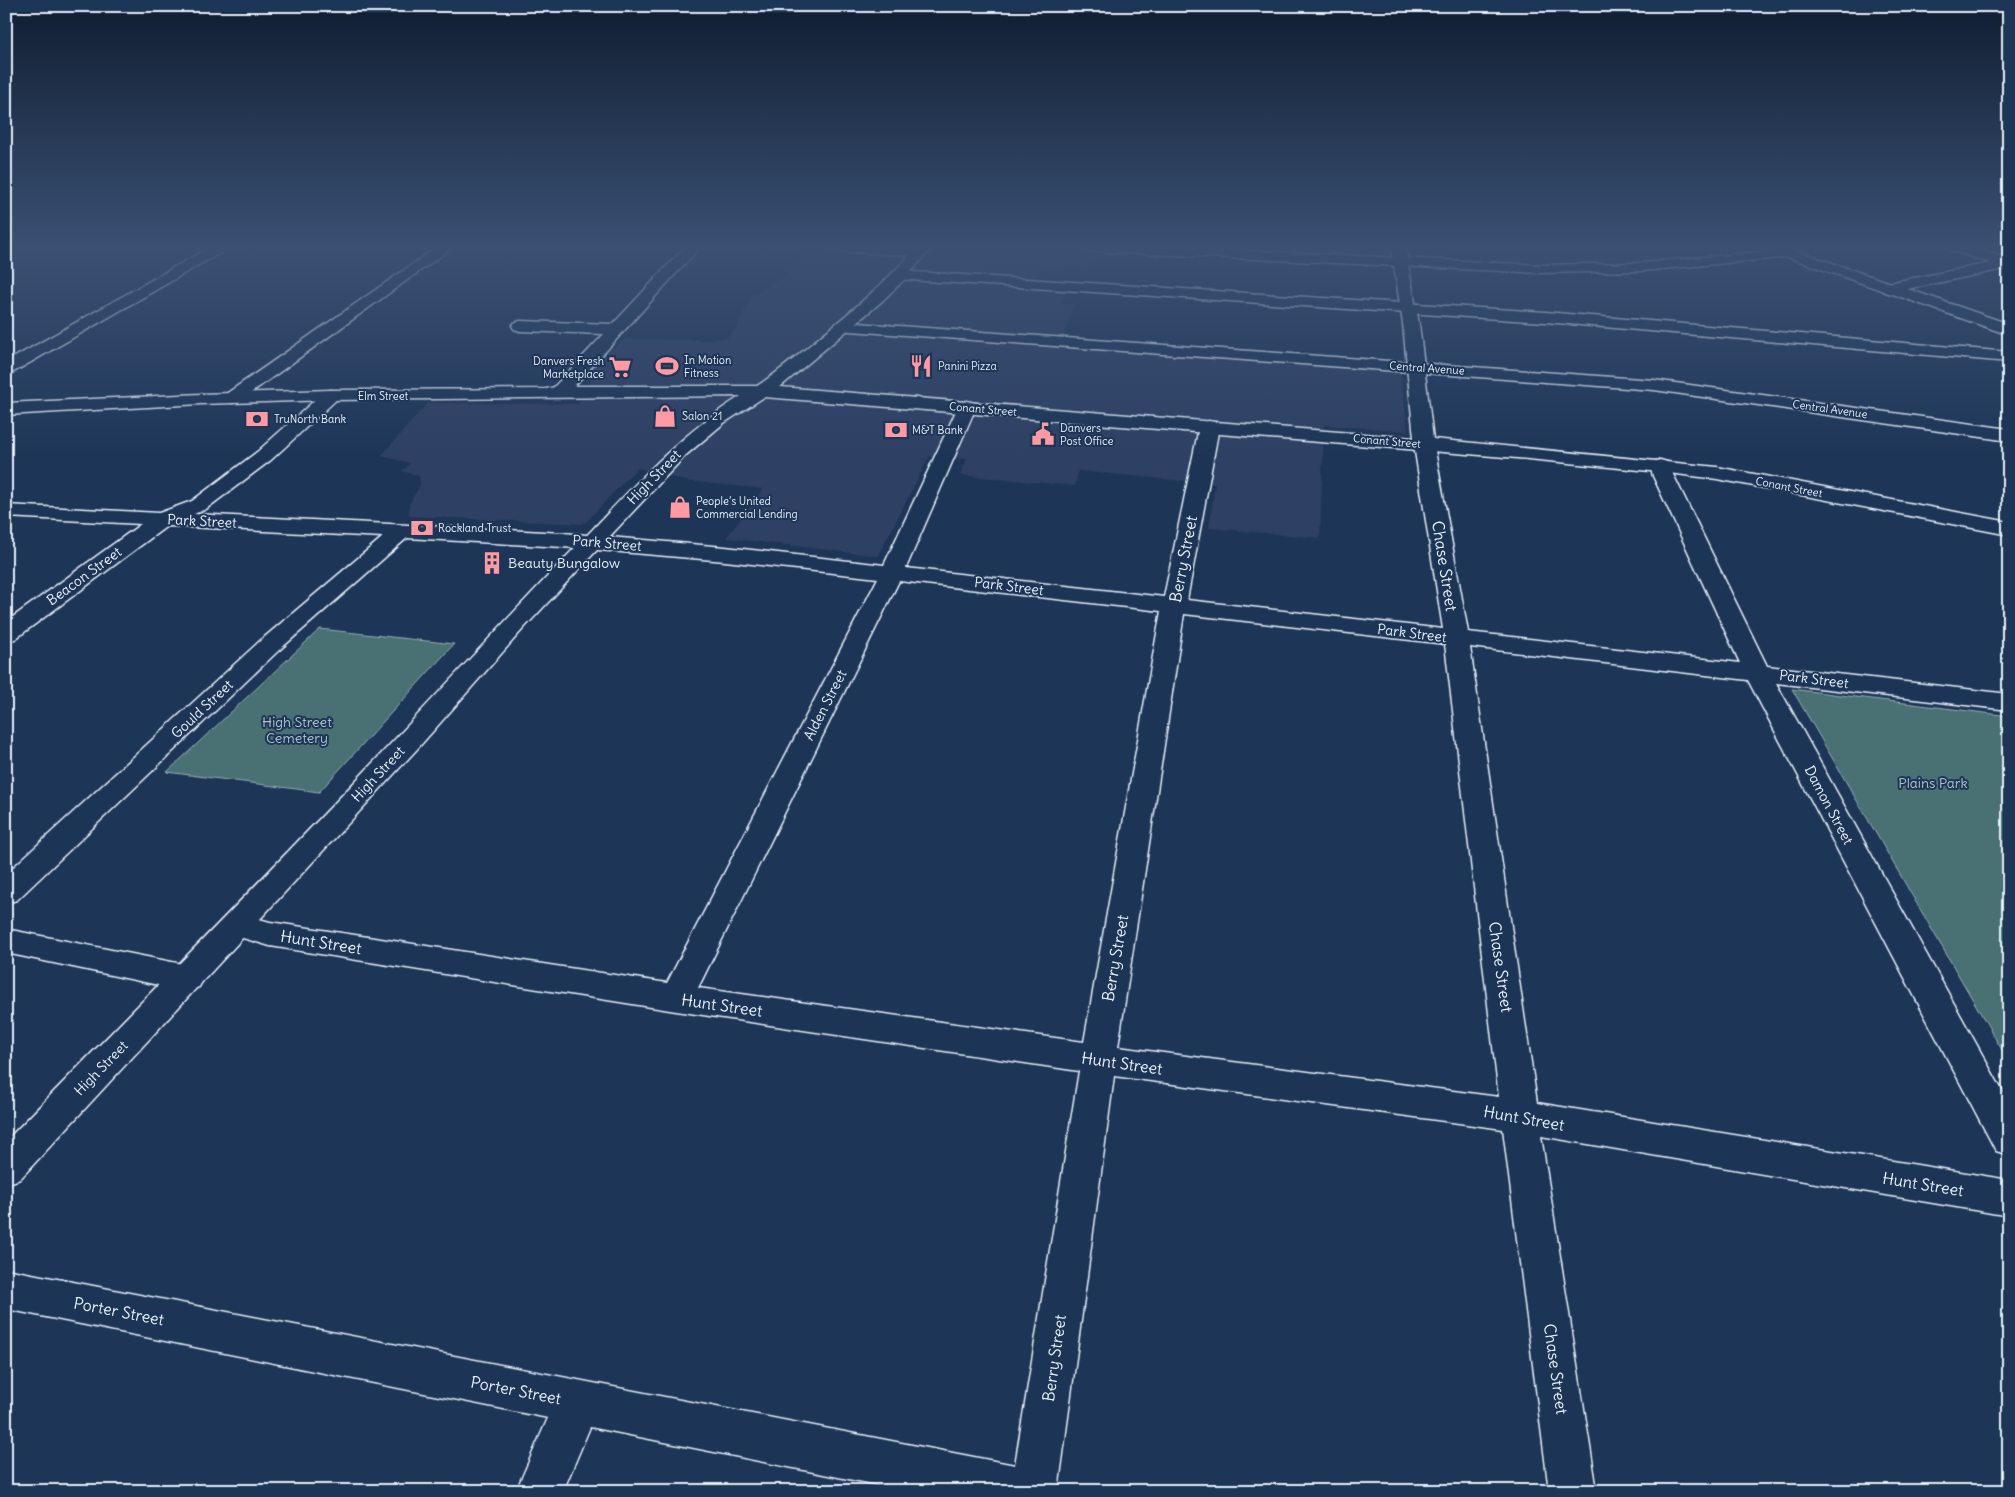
<svg xmlns="http://www.w3.org/2000/svg" width="2015" height="1497" viewBox="0 0 2015 1497" font-family="Delius,sans-serif">
	<style>
		.built { fill: #2e4164 }
		.green { fill: #486f73; stroke: #98b0b6 }
		.lines { fill: none; stroke-linecap: round; stroke-linejoin: round }
		.street-casing { stroke: #e8f1f8; stroke-width: 3 }
		.secondary-casing { stroke: #e8f1f8; stroke-width: 3 }
		.primary-casing { stroke: #e8f1f8; stroke-width: 3 }
		.street { fill: #1d3557; fill-rule: evenodd }
		.secondary { fill: #1d3557; fill-rule: evenodd }
		.primary { fill: #1d3557; fill-rule: evenodd }
		.labels { text-anchor: middle; stroke-width: 4; stroke-linejoin: round; paint-order: stroke }
		.far-poi-label { font-size: 11px; fill: #e8f1f8; stroke: #1d3557; text-anchor: start }
		.far-street-label { font-size: 11px; fill: #e8f1f8; stroke: #1d3557 }
		.street-label { font-size: 14px; fill: #e8f1f8; stroke: #1d3557 }
		.poi-label { font-size: 14px; fill: #e8f1f8; stroke: #1d3557; text-anchor: start }
		.park-label { font-size: 14px; fill: #b0c4c9; stroke: #1d3557 }
		.near-street-label { font-size: 16px; fill: #e8f1f8; stroke: #1d3557 }
	</style>
	<rect width="100%" height="100%" fill="#1d3557"/>
	<filter id="ink" filterUnits="userSpaceOnUse"><feTurbulence type="fractalNoise" baseFrequency=".02" numOctaves="2"/><feDisplacementMap in="SourceGraphic" scale="10" xChannelSelector="R" yChannelSelector="G"/><feConvolveMatrix kernelMatrix="1 2 1 2 8 2 1 2 1" color-interpolation-filters="sRGB"/></filter>
	<g filter="url(#ink)">
		<!-- built -->
		<path class="built" d="M815,247H1099L1089,270L1041,268L1034,281L1068,290L1061,305L1074,303L1061,346L1400,370L1408,431L1324,425L1320,538L1209,528L1215,484L1078,471L1075,486L960,475L967,459L929,457L878,556L726,538L763,489L686,481L637,468L586,522L581,524L409,516V504L420,485L419,476L402,471L411,463L381,456L428,403L578,404L591,382L590,378L575,376L625,339L711,340L727,337L736,329L751,296L783,277Z"/>
		<!-- green -->
		<g class="green">
			<path d="M320,629L454,644L319,792L167,772Z"/>
			<path d="M1792,689L2009,716V1062Z"/>
		</g>
		<g class="lines">
			<defs>
				<g id="street">
					<path d="M210,247H227L225,250L12,373L6,374V362Z"/>
					<path d="M437,247H453L238,402L232,403L226,402L223,398L226,394Z"/>
					<path d="M685,247H700L566,395L560,396L554,395L551,391L554,387L604,334L520,331L514,329L512,326L514,323L520,321L613,324Z"/>
					<path d="M829,247H909L926,249L928,252L926,255L921,256L836,251L831,250Z"/>
					<path d="M1083,247H1178L1541,265L1641,263L1791,249L1796,250L1798,253L1796,256L1791,257L1641,271L1541,273L1090,251L1085,250Z"/>
					<path d="M1948,247H1970L2009,259V268L1888,293L1883,291L1880,288L1883,285L1888,283L1991,263L1950,250Z"/>
					<path d="M900,271L1545,312L2009,352V362L1545,322L895,279L892,276L895,273Z"/>
					<path d="M843,322L1654,380L2009,429V441L1654,390L837,330L835,327L837,324Z"/>
					<path d="M331,390L337,391L340,395L337,399L271,460L206,509L194,514L563,533L725,547L884,565L958,407L960,403L967,401L974,403L976,407L906,568L1164,597L1199,427L1202,423L1209,421L1216,423L1219,427L1187,600L1443,629L1414,445L1417,441L1424,439L1431,441L1434,445L1468,632L1740,663L1653,476L1650,466L1653,462L1660,460L1667,462L1767,666L2009,694V710L1776,683L2009,1103V1155L1996,1151L1748,680L1470,647L1537,1103L2009,1180V1216L1541,1136L1597,1491H1549L1503,1129L1114,1076L1058,1491H908L590,1427L563,1491H516L548,1418L6,1309V1269L1015,1465L1079,1071L676,1011L270,946L226,933L221,925L226,917L237,913L270,922L667,983L878,578L725,561L563,547L407,538L278,651L17,900L6,903V874L260,641L383,537L167,526L15,639L6,641V622L141,524L6,517V505L159,513L192,501L257,452L325,391ZM899,581L1161,611L1084,1042L698,988ZM1184,614L1445,644L1499,1097L1118,1047Z"/>
					<path d="M6,929L187,965L199,969L204,978L199,987L187,991L6,953Z"/>
				</g>
				<path id="secondary" d="M917,247H932L905,279L881,302L780,387L1414,438L1403,324L1391,247H1405L1419,324L1433,439L1717,467L2009,522V535L1717,479L1660,472L1517,458L764,397L724,423L686,455L523,629L418,748L20,1179L6,1184V1141C137,1006 270,873 398,736C463,667 527,597 593,529C640,479 682,433 741,396L331,400L201,404L6,415V403L201,394L331,390L546,389L560,386H757C782,370 804,350 827,331C859,305 890,278 917,247Z"/>
				<path id="primary" d="M1765,247H1786L2009,324V335L1767,250Z"/>
			</defs>
			<!-- street casing -->
			<use href="#street" class="street-casing"/>
			<!-- secondary casing -->
			<use href="#secondary" class="secondary-casing"/>
			<!-- primary casing -->
			<use href="#primary" class="primary-casing"/>
			<!-- street -->
			<use href="#street" class="street"/>
			<!-- secondary -->
			<use href="#secondary" class="secondary"/>
			<!-- primary -->
			<use href="#primary" class="primary"/>
		</g>
	</g>
	<!-- sky -->
	<linearGradient id="sky" x2="0" y2="1"><stop stop-color="#101d30"/><stop offset="0.54" stop-color="#3a5174"/><stop offset="1" stop-color="#3a5174" stop-opacity="0"/></linearGradient>
	<rect width="2015" height="457" fill="url(#sky)"/>
	<!-- icons -->
	<defs>
		<symbol id="stadium-bare" viewBox="-9 -9 18 18"><path d="M0-5a6.5 5 0 1 0 0 10a6.5 5 0 1 0 0-10ZM-3.5-1.8h7v3.6h-7Z" fill="#ff9aa2" stroke="#1d3557" stroke-width="2.5" paint-order="stroke"/></symbol>
		<symbol id="restaurant-bare" viewBox="-9 -9 18 18"><path d="M-5-6h1v4h1v-4h1v4h1v-4h1v5L-1.5 .5V6h-2V.5L-5-1ZM5-6V6H3V1.5H1.5Q1.5-4 5-6Z" fill="#ff9aa2" stroke="#1d3557" stroke-width="2.5" paint-order="stroke"/></symbol>
		<symbol id="supermarket-bare" viewBox="-9 -9 18 18"><path d="M-6-5.5h2.5l.6 2H6L4.5 2H-2.5L-4.4-4H-6ZM-1.5 3.2a1.3 1.3 0 1 0 .1 0ZM3 3.2a1.3 1.3 0 1 0 .1 0Z" fill="#ff9aa2" stroke="#1d3557" stroke-width="2.5" paint-order="stroke"/></symbol>
		<symbol id="shop-bare" viewBox="-9 -9 18 18"><path d="M-5-2.5h2.3a2.7 3.5 0 0 1 5.4 0H5L5.5 6h-11ZM-1.5-2.5h3a1.5 2.3 0 0 0-3 0Z" fill="#ff9aa2" stroke="#1d3557" stroke-width="2.5" paint-order="stroke"/></symbol>
		<symbol id="bank-bare" viewBox="-9 -9 18 18"><path d="M-6-4H6V4H-6ZM0-2.3a2.3 2.3 0 1 0 0 4.6a2.3 2.3 0 1 0 0-4.6Z" fill="#ff9aa2" stroke="#1d3557" stroke-width="2.5" paint-order="stroke"/></symbol>
		<symbol id="civic-bare" viewBox="-9 -9 18 18"><path d="M-.6-6.5H3V-4.5H.6V-3L4-1V1h2V6H-6V1h2V-1L-.6-3ZM-1.2 2.5V6h2.4V2.5Z" fill="#ff9aa2" stroke="#1d3557" stroke-width="2.5" paint-order="stroke"/></symbol>
		<symbol id="building-bare" viewBox="-9 -9 18 18"><path d="M-4-6H4V6H1V3H-1V6H-4ZM-2.5-4.3h1.7v1.8h-1.7ZM.8-4.3h1.7v1.8H.8ZM-2.5-1h1.7V.8h-1.7ZM.8-1h1.7V.8H.8Z" fill="#ff9aa2" stroke="#1d3557" stroke-width="2.5" paint-order="stroke"/></symbol>
	</defs>
	<g fill-rule="evenodd">
		<use href="#stadium-bare" x="651" y="350" width="32" height="32"/>
		<use href="#restaurant-bare" x="905" y="350" width="32" height="32"/>
		<use href="#supermarket-bare" x="604" y="351" width="32" height="32"/>
		<use href="#shop-bare" x="649" y="400" width="32" height="32"/>
		<use href="#bank-bare" x="241" y="403" width="32" height="32"/>
		<use href="#bank-bare" x="880" y="414" width="32" height="32"/>
		<use href="#civic-bare" x="1027" y="418" width="32" height="32"/>
		<use href="#shop-bare" x="664" y="491" width="32" height="32"/>
		<use href="#bank-bare" x="406" y="512" width="32" height="32"/>
		<use href="#building-bare" x="476" y="547" width="32" height="32"/>
	</g>
	<g class="labels">
		<!-- far-poi labels -->
		<g class="far-poi-label">
			<text x="684" y="364">In Motion<tspan x="684" dy="13">Fitness</tspan></text>
			<text x="604" y="365" text-anchor="end">Danvers Fresh<tspan x="604" dy="13">Marketplace</tspan></text>
			<text x="938" y="370">Panini Pizza</text>
			<text x="682" y="420">Salon 21</text>
			<text x="274" y="423">TruNorth Bank</text>
			<text x="1060" y="432">Danvers<tspan x="1060" dy="13">Post Office</tspan></text>
			<text x="912" y="434">M&amp;T Bank</text>
			<text x="696" y="505">People’s United<tspan x="696" dy="13">Commercial Lending</tspan></text>
			<text x="438" y="532">Rockland Trust</text>
		</g>
		<!-- far-street labels -->
		<g class="far-street-label">
			<text transform="translate(1427 368) rotate(4)" y="4">Central Avenue</text>
			<text x="383" y="400">Elm Street</text>
			<text transform="translate(983 409) rotate(5)" y="4">Conant Street</text>
			<text transform="translate(1830 409) rotate(8)" y="4">Central Avenue</text>
			<text transform="translate(1387 441) rotate(5)" y="4">Conant Street</text>
			<text transform="translate(1789 487) rotate(11)" y="4">Conant Street</text>
		</g>
		<!-- street labels -->
		<g class="street-label">
			<text transform="translate(654 477) rotate(-46)" y="5">High Street</text>
			<text transform="translate(202 521) rotate(3)" y="5">Park Street</text>
			<text transform="translate(607 543) rotate(5)" y="5">Park Street</text>
			<text transform="translate(84 576) rotate(-36)" y="5">Beacon Street</text>
			<text transform="translate(1009 586) rotate(7)" y="5">Park Street</text>
			<text transform="translate(1412 633) rotate(7)" y="5">Park Street</text>
			<text transform="translate(1814 679) rotate(7)" y="5">Park Street</text>
			<text transform="translate(825 705) rotate(-63)" y="5">Alden Street</text>
			<text transform="translate(202 709) rotate(-43)" y="5">Gould Street</text>
			<text transform="translate(378 774) rotate(-47)" y="5">High Street</text>
			<text transform="translate(1829 805) rotate(62)" y="5">Damon Street</text>
			<text transform="translate(101 1068) rotate(-46)" y="5">High Street</text>
		</g>
		<!-- poi labels -->
		<g class="poi-label">
			<text x="508" y="568">Beauty Bungalow</text>
		</g>
		<!-- park labels -->
		<g class="park-label">
			<text x="297" y="727">High Street<tspan x="297" dy="16">Cemetery</tspan></text>
			<text x="1933" y="788">Plains Park</text>
		</g>
		<!-- near-street labels -->
		<g class="near-street-label">
			<text transform="translate(1183 559) rotate(-79)" y="6">Berry Street</text>
			<text transform="translate(1445 566) rotate(81)" y="6">Chase Street</text>
			<text transform="translate(321 942) rotate(9)" y="6">Hunt Street</text>
			<text transform="translate(1115 958) rotate(-80)" y="6">Berry Street</text>
			<text transform="translate(1501 967) rotate(82)" y="6">Chase Street</text>
			<text transform="translate(722 1005) rotate(8)" y="6">Hunt Street</text>
			<text transform="translate(1122 1063) rotate(8)" y="6">Hunt Street</text>
			<text transform="translate(1524 1118) rotate(10)" y="6">Hunt Street</text>
			<text transform="translate(1923 1184) rotate(9)" y="6">Hunt Street</text>
			<text transform="translate(119 1311) rotate(11)" y="6">Porter Street</text>
			<text transform="translate(1054 1358) rotate(-82)" y="6">Berry Street</text>
			<text transform="translate(1556 1369) rotate(82)" y="6">Chase Street</text>
			<text transform="translate(516 1390) rotate(11)" y="6">Porter Street</text>
		</g>
	</g>
	<!-- margin -->
	<rect width="2015" height="1497" fill="none" stroke="#1d3557" stroke-width="25"/>
	<rect x="12" y="12" width="1990" height="1472" fill="none" stroke="#e8f1f8" stroke-width="2" filter="url(#ink)"/>
</svg>
